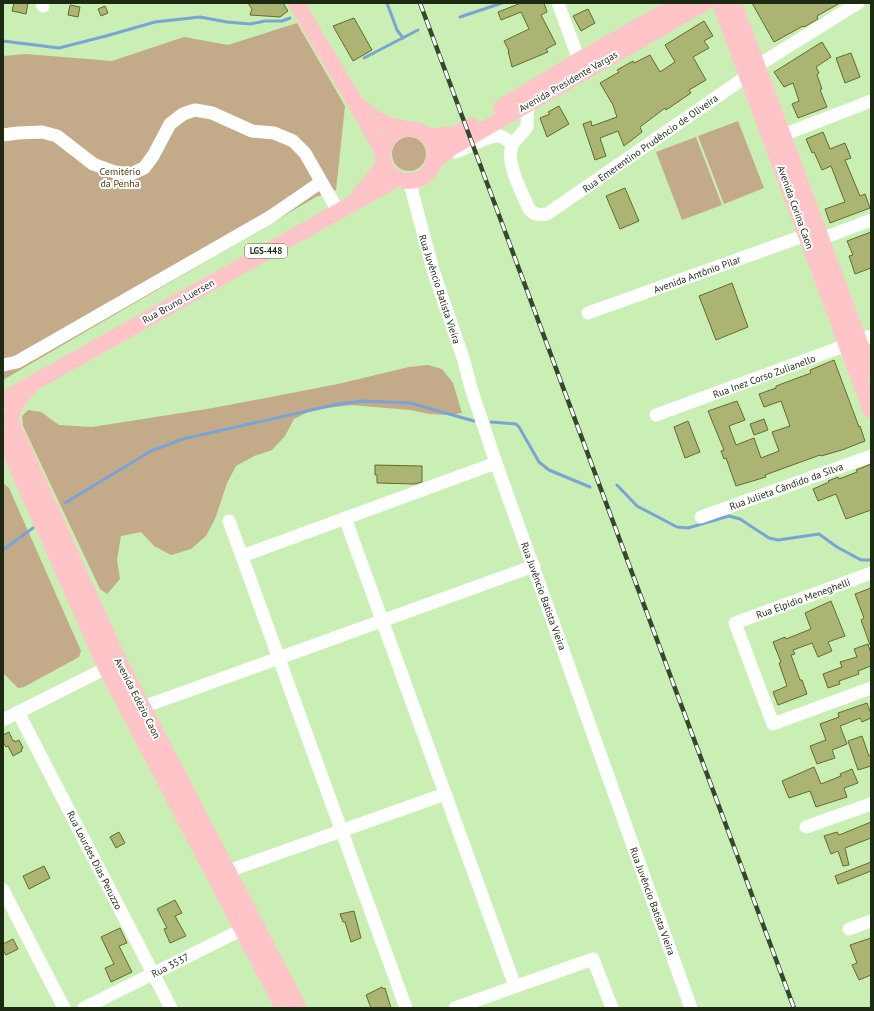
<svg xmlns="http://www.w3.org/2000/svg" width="874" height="1011" viewBox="0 0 874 1011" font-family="'PT Sans',sans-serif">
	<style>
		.green { fill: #c3aa89 }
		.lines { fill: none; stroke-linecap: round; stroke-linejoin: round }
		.stream { stroke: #7aa3d6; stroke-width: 3 }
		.building { fill: #abb473; stroke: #646b2c }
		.minor { stroke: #fff; stroke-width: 13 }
		.major { stroke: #ffc4c8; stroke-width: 16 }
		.rail-casing { stroke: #36482c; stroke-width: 4.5 }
		.rail { stroke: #fff; stroke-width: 3; stroke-dasharray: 9; stroke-linecap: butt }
		.labels { text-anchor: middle; stroke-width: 4; stroke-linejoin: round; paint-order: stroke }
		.shield { fill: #fff; stroke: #606a5a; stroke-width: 1 }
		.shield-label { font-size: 9px; font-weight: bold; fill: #1c2a14 }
		.street-label { font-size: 10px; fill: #1c2a14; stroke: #fff }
		.park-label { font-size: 10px; fill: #523708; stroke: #fff }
	</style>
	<rect width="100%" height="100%" fill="#c9efb4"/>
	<!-- green -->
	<g class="green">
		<path d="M297,23L345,106L336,190L316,197L3,380V56L26,54L112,61L184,37L228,45Z"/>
		<path d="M738,121L764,188L724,204L698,136Z"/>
		<path d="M696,137L722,205L682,220L656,152Z"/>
		<circle cx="409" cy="154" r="17"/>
		<path d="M428,365L442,369L453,383L462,413L449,415L429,414L410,410L352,405L312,410L294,419L285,436L272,450L254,456L236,466L227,483L215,519L206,536L191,549L171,555L154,546L141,532L121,536L117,560L120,579L107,594L100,589L23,426L22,416L28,410L41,412L59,425L92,427L213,408L338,384L409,367Z"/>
		<path d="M3,483L9,488L81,651L79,657L24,687L18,688L3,673Z"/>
	</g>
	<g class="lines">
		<!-- stream -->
		<g class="stream">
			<path d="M387,3L397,30L403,38"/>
			<path d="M460,17L502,3"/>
			<path d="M3,41L59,48L106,36L155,22L200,17L227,22L250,24L265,21H282L290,18"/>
			<path d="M364,58L418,30"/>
			<path d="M491,422L516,424L519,427L539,462L549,470L590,487"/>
			<path d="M617,485L637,506L677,527L688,528L729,516L740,519L769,538L778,540L819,534L837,547L861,560H871"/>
			<path d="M65,503L151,451L183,439L338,404L364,401L410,403L474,421"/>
			<path d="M3,550L33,528"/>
		</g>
	</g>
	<!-- building -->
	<g class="building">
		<path d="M14,3H28L26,14L12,11Z"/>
		<path d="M248,3H283L288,11L280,17L250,15L252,9Z"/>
		<path d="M521,3H544L547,12L541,15L556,44L546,49L548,52L512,67L508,51H509L504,41L529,29L521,12L501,20L498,12Z"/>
		<path d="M752,3H840L817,16L818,19L804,27L803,26L774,42Z"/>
		<path d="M70,5L80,7L78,17L68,15Z"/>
		<path d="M105,6L108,13L101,16L98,9Z"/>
		<path d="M588,9L595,23L581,31L573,16Z"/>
		<path d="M354,18L372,50L353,61L333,26Z"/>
		<path d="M704,21L713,36L704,41L709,48L693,57L706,80L689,90L691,93L666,110L665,108L640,127L642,132L624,146L618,131L600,138L606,156L595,160L583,124L591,121L592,126L617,117L613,105L600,83L619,72L617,70L633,61L634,63L650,55L660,72L675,62L665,45Z"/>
		<path d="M822,42L831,57L816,67L819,73L817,75L822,89L820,90L827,107L798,118L792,104L799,101L793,83L784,87L774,72Z"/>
		<path d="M851,53L860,77L845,83L836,58Z"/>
		<path d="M559,106L569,124L547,137L540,118L550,114L548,112Z"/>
		<path d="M823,132L830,149L845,143L851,158L845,160L860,196L865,194L870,208L830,223L825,209L845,202L831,166L822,170L814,152L812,153L806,139Z"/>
		<path d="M625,188L639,221L620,229L606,196Z"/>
		<path d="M871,232V268L855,274L849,256L853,255L847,241Z"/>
		<path d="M732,283L748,327L716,340L699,296Z"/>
		<path d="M834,360L859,427L860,426L865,441L842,450L821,456L820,455L765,475L766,477L736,486L726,458L724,459L721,451L724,450L708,411L737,401L745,420L729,426L736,445L754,438L761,458L779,451L772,432L790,426L781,401L764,407L759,394L776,388V386L811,373L810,370Z"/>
		<path d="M764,419L768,430L754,435L750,424Z"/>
		<path d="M688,421L700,452L685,458L674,427Z"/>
		<path d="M871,464V510L846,519L836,494L818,501L813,489L829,482L828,481L838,477L839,479L857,472L856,470Z"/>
		<path d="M375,465L422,466V482L415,484L377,483V475H375Z"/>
		<path d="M871,588V644L870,645L861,620L864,618L855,594Z"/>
		<path d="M831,601L845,636L828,642L832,651L818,657L812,643L793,650L795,654L791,655L800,680H802L807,694L778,705L773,692L787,686L779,663L781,662L773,642L785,637L786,639L811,629L805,613Z"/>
		<path d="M868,644L871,654V666L858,671L859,674L839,681L840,684L828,688L823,674L842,667L840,662L857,657L854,649Z"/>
		<path d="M867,703L871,714V718L862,722L860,718L840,726L847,744L832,750L835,758L817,764L810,746L826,740L820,724L839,717L838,713Z"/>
		<path d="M9,732L13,741L14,740L15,742L19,740L23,748L21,749L22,751L13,756L8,746L6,747L3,742V735Z"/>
		<path d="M862,736L869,756L871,755V766L858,770L848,741Z"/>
		<path d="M814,767L821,784L841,776L840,774L852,769L858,783L844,788L847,797L816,807L810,791L789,798L782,781Z"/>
		<path d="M871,822V838L845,848L849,865L843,866L838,851L831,854L824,836L837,832L839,835Z"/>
		<path d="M119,832L125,843L116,848L110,837Z"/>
		<path d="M871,862V871L838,884L835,876Z"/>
		<path d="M44,866L50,878L29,889L23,876Z"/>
		<path d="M175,900L182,913L175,916L186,936L170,943L164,929L167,928L157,909Z"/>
		<path d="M354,911L361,938L351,942L345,922H343L340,914Z"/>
		<path d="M120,928L127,943L119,946L132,972L111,982L105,968L114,964L101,937Z"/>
		<path d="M871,938V975L859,980L852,965L857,963L850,945Z"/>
		<path d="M13,939L18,949L6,955L3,950V944Z"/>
		<path d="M382,987L383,989L385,988L391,1008H371L366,995Z"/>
	</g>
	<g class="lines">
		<!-- minor -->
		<g class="minor">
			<path d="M42,3L43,6"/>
			<path d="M558,3L579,60"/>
			<path d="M757,66L858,3"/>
			<path d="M528,104L527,127C523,133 517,137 513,144C504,161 522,192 529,209C534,215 539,215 547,214L747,76"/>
			<path d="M3,135L18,133L42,132L57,136L93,164L115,172L131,174L144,168L153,156L170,124L183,114L195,110L212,113L252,131L274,133L293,141L305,153L338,211"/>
			<path d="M783,135L871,101"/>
			<path d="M456,152C467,148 488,135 499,136C505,137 509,141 512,145"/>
			<path d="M409,180L433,270L464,361L471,388L496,463L691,1008"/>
			<path d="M821,239L871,220"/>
			<path d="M588,313L806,235"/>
			<path d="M3,365L17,362L270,217L321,182"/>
			<path d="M656,415L871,336"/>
			<path d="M701,517L871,456"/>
			<path d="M345,518L515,986"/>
			<path d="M229,521L406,1008"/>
			<path d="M242,556L496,463"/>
			<path d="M871,573L735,623L773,724L871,688"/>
			<path d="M143,707L534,566"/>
			<path d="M18,712L171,1008"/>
			<path d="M3,720L114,664"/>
			<path d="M806,827L871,804"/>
			<path d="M228,871L445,794"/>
			<path d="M3,890L64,1008"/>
			<path d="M849,929L871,921"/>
			<path d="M84,1008L251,925"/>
			<path d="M455,1008L593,959L612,1008"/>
		</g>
		<!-- major -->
		<g class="major">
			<path d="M296,3L355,102L383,152"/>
			<path d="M720,3L871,411"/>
			<path d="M734,3L871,373"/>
			<path d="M361,107L376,119L388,125L408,129"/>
			<path d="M501,107L579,60L680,3"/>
			<circle cx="409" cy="155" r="26"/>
			<path d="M427,137L455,134L471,125"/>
			<path d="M433,163L451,148L705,3"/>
			<path d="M359,195L370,183L384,163"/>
			<path d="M32,384C21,398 8,407 13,426L119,661L299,1008"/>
			<path d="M3,400L398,178"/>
			<path d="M3,436L106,668L283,1008"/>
		</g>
		<defs>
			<path id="rail" d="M420,3L794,1008"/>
		</defs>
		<!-- rail casing -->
		<use href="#rail" class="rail-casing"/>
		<!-- rail -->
		<use href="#rail" class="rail"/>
	</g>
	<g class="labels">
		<!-- shield labels -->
		<rect class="shield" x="245" y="244" width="42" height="14" rx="3"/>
		<g class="shield-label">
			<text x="266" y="254">LGS-448</text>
		</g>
		<!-- street labels -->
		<g class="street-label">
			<text transform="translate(568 81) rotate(-30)" y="4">Avenida Presidente Vargas</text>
			<text transform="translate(650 143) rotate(-35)" y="4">Rua Emerentino Prudêncio de Oliveira</text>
			<text transform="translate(796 207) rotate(70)" y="4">Avenida Corina Caon</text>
			<text transform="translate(697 274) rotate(-20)" y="4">Avenida Antônio Pilar</text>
			<text transform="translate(440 289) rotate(72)" y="4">Rua Juvêncio Batista Vieira</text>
			<text transform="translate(178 301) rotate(-29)" y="4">Rua Bruno Luersen</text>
			<text transform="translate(764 376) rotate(-20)" y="4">Rua Inez Corso Zulianello</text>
			<text transform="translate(786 486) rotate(-20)" y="4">Rua Julieta Cândido da Silva</text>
			<text transform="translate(544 596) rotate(70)" y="4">Rua Juvêncio Batista Vieira</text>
			<text transform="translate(803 598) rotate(-20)" y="4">Rua Elpídio Meneghelli</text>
			<text transform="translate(138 698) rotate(63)" y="4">Avenida Edézio Caon</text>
			<text transform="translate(95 860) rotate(63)" y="4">Rua Lourdes Dias Peruzzo</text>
			<text transform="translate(653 901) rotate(70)" y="4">Rua Juvêncio Batista Vieira</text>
			<text transform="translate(170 965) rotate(-27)" y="4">Rua 3537</text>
		</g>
		<!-- park labels -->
		<g class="park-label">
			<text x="120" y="175">Cemitério<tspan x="120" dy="12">da Penha</tspan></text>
		</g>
	</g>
	<!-- border -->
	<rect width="874" height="1011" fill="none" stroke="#1c2a14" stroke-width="8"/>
</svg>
